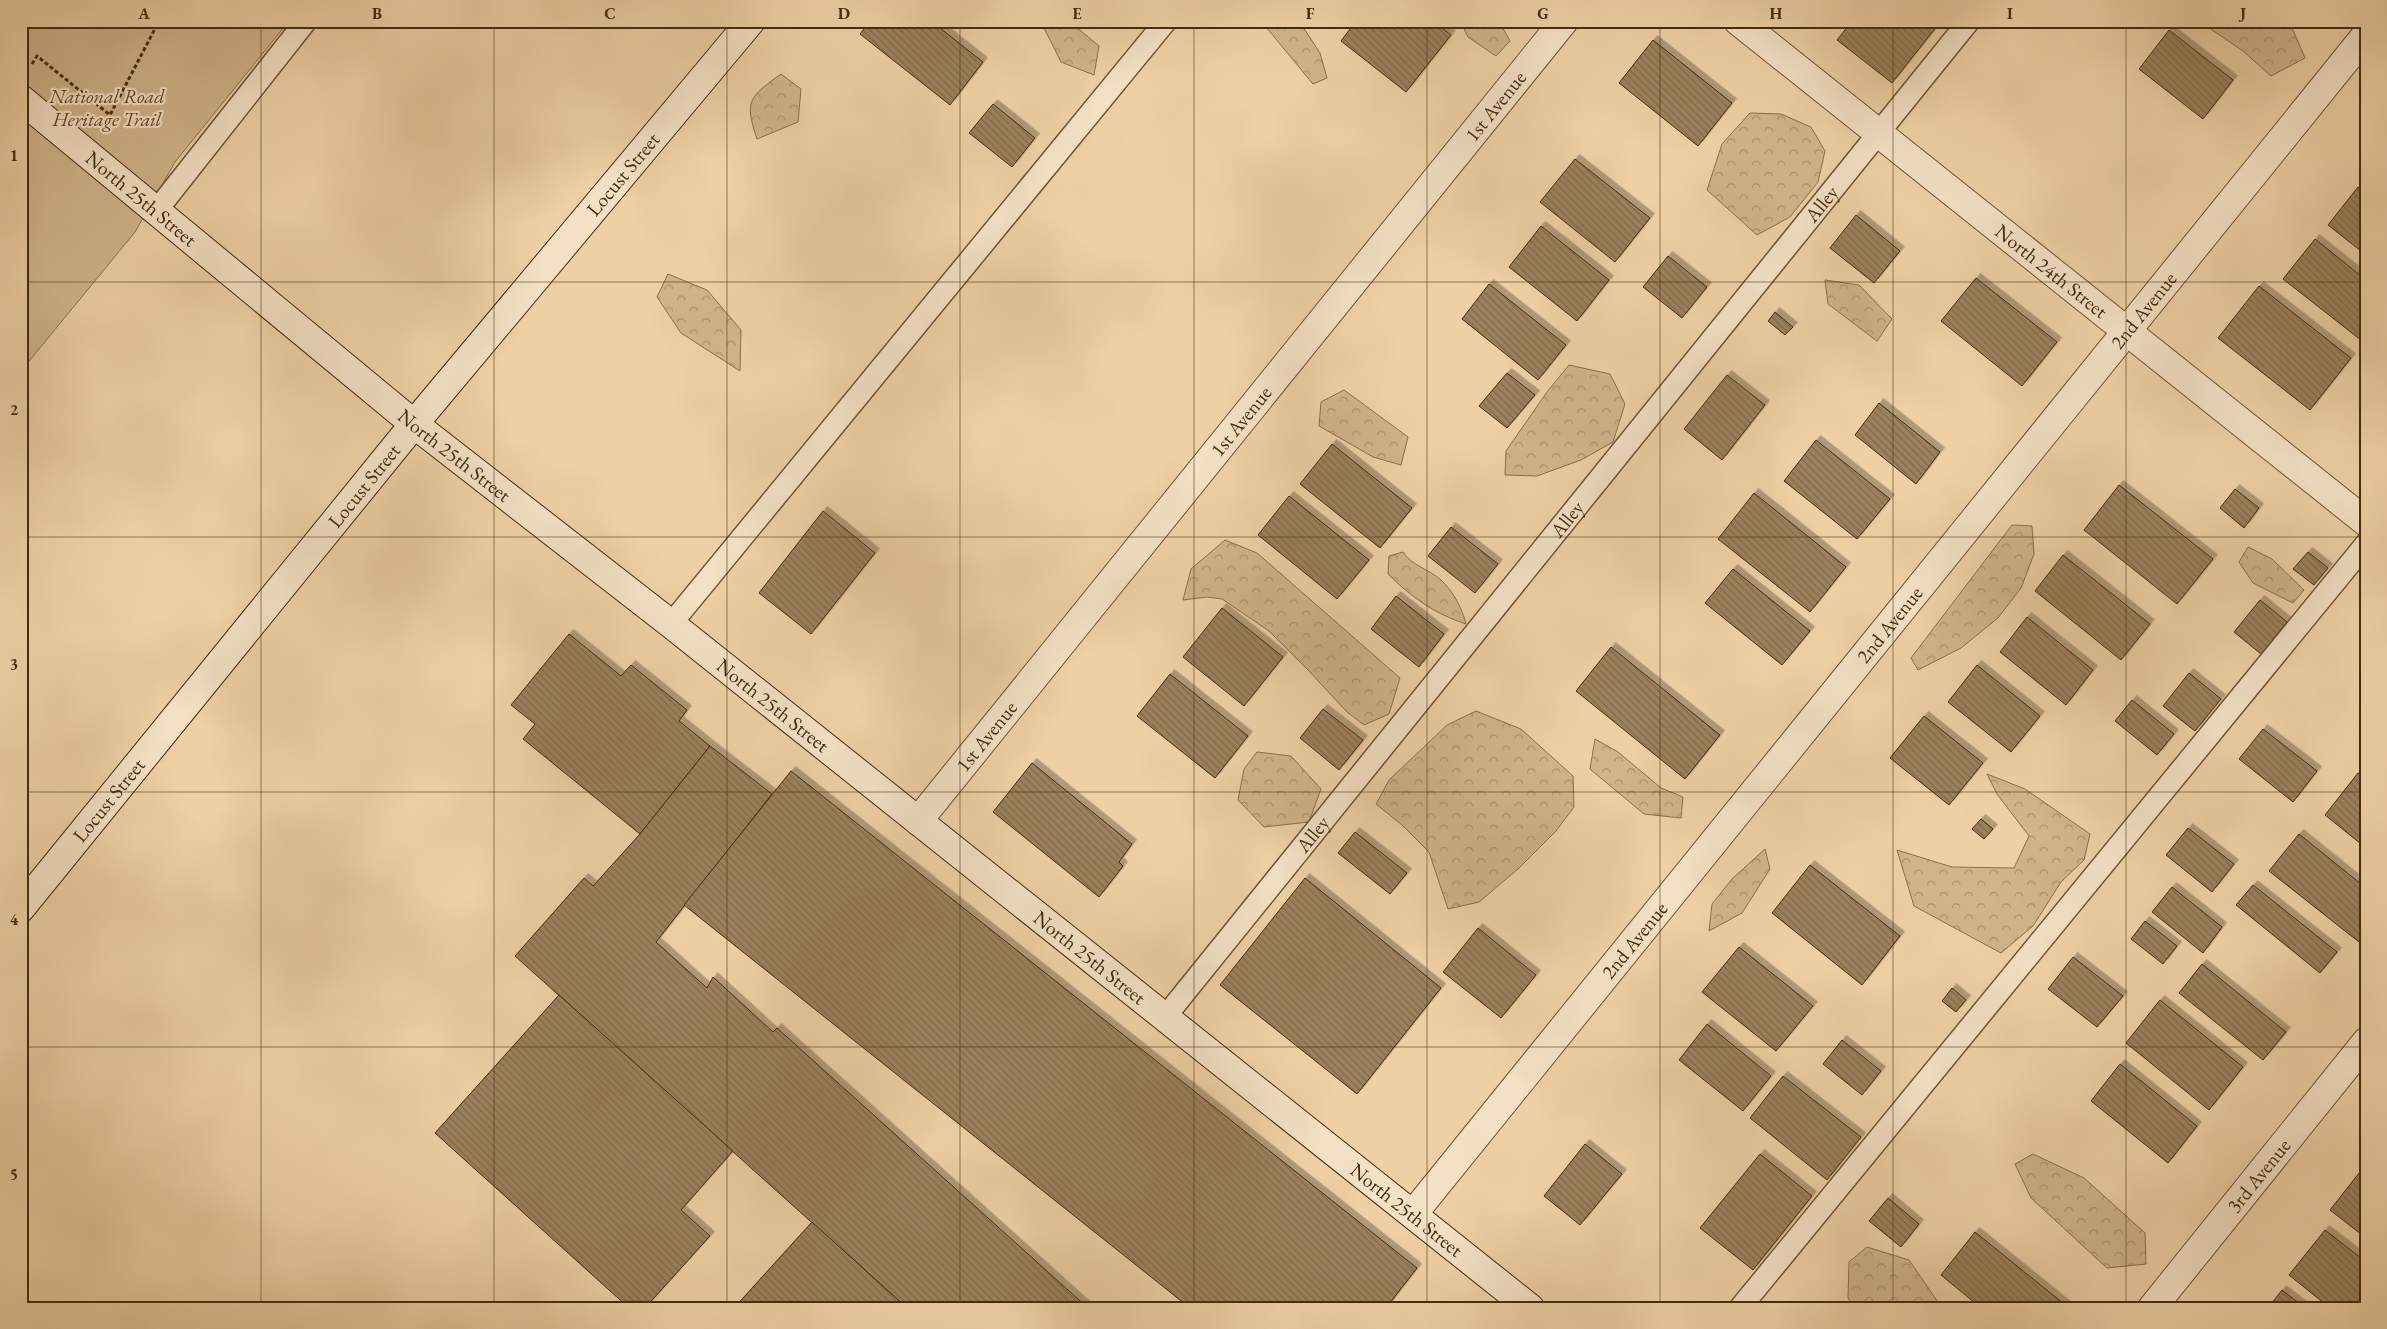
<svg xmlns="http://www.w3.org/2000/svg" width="2387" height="1329" viewBox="0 0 2387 1329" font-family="'EB Garamond',serif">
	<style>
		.forest { fill: url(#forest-crowns); stroke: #8a704c }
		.park { fill: #d1b48a; stroke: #8a704c }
		.building { fill: url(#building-back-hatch); stroke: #442c0d; filter: url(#shadow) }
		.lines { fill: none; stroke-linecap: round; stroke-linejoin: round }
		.lane-casing { stroke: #6e5533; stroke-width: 24 }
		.street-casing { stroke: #6e5533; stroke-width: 30 }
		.secondary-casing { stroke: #442c0d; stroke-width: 30 }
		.path { stroke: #442c0d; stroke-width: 3; stroke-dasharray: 4 2.5; stroke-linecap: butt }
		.lane { stroke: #f4e0c4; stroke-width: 21 }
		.street { stroke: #f4e0c4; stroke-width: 28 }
		.secondary { stroke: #f4e0c4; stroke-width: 28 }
		.grid { fill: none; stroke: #442c0d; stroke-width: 1; stroke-opacity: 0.55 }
		.labels { text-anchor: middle; stroke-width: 4.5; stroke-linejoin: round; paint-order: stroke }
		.park-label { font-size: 20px; font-style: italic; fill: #604726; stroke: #f4e0c4 }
		.street-label { font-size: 20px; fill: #442c0d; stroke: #f4e0c4 }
		.neatline { fill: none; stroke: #442c0d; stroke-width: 2 }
		.grid-label { font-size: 16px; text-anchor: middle; font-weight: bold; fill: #442c0d }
	</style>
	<defs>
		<pattern id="forest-crowns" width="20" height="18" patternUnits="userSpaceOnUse" patternTransform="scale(1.25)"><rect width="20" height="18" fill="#d1b48a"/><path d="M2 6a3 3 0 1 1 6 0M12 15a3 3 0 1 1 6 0" fill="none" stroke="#ab936f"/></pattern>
		<pattern id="building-back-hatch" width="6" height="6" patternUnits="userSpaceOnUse" patternTransform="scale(1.25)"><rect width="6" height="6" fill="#9c815c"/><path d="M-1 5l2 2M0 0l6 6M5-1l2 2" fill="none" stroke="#816a4a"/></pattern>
		<filter id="shadow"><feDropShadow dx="4.5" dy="-4.5" stdDeviation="0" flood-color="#0004"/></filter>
	</defs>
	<rect width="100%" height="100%" fill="#eed0a4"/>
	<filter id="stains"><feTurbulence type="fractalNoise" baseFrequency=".004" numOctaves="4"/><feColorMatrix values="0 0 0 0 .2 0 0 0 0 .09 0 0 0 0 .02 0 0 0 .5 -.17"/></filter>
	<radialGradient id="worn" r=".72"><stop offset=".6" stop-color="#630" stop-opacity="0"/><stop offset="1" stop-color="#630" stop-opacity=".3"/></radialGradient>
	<!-- forest -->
	<g class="forest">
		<path d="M1062,21H1069L1099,46L1094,75L1061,62L1043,26Z"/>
		<path d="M1261,21H1299L1320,53L1327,78L1313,84Z"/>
		<path d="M1460,21H1499L1510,41L1496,56L1468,37Z"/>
		<path d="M2199,21H2289L2305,58L2271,76L2243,51Z"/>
		<path d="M781,74L801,89L798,122L757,139C744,101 749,97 781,74Z"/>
		<path d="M1750,113L1781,114L1811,127L1825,151L1818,182L1790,217L1757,235L1707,190L1722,144Z"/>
		<path d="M668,274L707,290L741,330L740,371L681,333L657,297Z"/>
		<path d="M1825,280L1859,285L1892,319L1877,341L1828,304Z"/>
		<path d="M1569,365L1610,374L1625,404L1613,442L1581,460L1537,476L1505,475L1506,451L1547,392Z"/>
		<path d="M1344,390L1408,437L1401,465L1373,457L1319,426L1321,402Z"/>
		<path d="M2012,525L2032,526L2034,554L2021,588L1998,618L1961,648L1918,670L1911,658Z"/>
		<path d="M1225,540L1257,553L1400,678L1389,714L1364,725L1347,712L1309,671L1269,631L1222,599L1207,597L1183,600L1191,569Z"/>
		<path d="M2248,547L2272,559L2304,590L2293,603L2253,583L2239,562Z"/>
		<path d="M1403,552C1412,566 1429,569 1441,580C1453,591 1462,608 1466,624C1435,614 1411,597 1388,574L1389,556Z"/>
		<path d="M1476,711L1521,729L1573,776L1574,807L1556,831L1518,869L1479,902L1448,909L1429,852L1402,825L1376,804L1389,780L1447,725Z"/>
		<path d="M1595,739L1618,752L1661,788L1683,797L1681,818L1644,814L1590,769Z"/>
		<path d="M1257,752L1291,756L1321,789L1309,822L1264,827L1238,800L1244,769Z"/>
		<path d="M1987,774L2025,789L2090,834L2084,860L2061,882L2033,926L2001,953L1914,906L1897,850L1952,867L2014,868L2029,836L1997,794Z"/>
		<path d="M1765,849L1770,869L1742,913L1709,931L1712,904L1732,879Z"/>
		<path d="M2033,1154L2084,1178L2145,1233L2146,1264L2107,1268L2031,1198L2015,1164Z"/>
		<path d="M1867,1247L1909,1260L1942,1308H1854L1848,1298L1849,1262Z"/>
	</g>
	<!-- park -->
	<path class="park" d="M21,21H289L175,162L135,232L21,371Z"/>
	<!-- building -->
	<g class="building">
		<path d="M870,21H931L983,62L950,105L860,34Z"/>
		<path d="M1356,21H1433L1451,35L1406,92L1341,41Z"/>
		<path d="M1852,21H1941L1892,83L1837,40Z"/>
		<path d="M2169,30L2233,80L2203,119L2139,69Z"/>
		<path d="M1653,40L1732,103L1698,146L1619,83Z"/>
		<path d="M993,104L1035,138L1012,167L969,133Z"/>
		<path d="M1575,159L1650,218L1615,262L1540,202Z"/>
		<path d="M2358,187L2366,193V255L2328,225Z"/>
		<path d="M1856,215L1900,251L1874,283L1830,248Z"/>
		<path d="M1541,226L1609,280L1577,321L1509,267Z"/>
		<path d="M2315,239L2366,280V344L2283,279Z"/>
		<path d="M1668,256L1707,287L1682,318L1643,287Z"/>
		<path d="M1976,278L2057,342L2022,386L1941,321Z"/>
		<path d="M1489,284L1566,345L1538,380L1462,319Z"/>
		<path d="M2259,286L2351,358L2310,410L2218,338Z"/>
		<path d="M1775,312L1793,327L1785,335L1768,321Z"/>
		<path d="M1507,373L1535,395L1507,428L1479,406Z"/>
		<path d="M1727,375L1765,405L1722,460L1684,429Z"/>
		<path d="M1879,403L1940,452L1916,484L1855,435Z"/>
		<path d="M1816,440L1890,499L1857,539L1784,481Z"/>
		<path d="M1332,444L1412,508L1380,548L1300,484Z"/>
		<path d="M2119,485L2213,559L2177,604L2084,530Z"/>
		<path d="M2235,489L2259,508L2244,528L2220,508Z"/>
		<path d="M1754,493L1846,567L1810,612L1718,539Z"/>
		<path d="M1289,496L1369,560L1337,599L1258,535Z"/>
		<path d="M823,511L875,553L811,634L759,593Z"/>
		<path d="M1451,527L1498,564L1475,593L1428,556Z"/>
		<path d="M2308,552L2328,568L2314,585L2293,569Z"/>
		<path d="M2063,555L2150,624L2121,660L2035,591Z"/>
		<path d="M1733,569L1810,631L1782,665L1705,603Z"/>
		<path d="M1396,596L1444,634L1419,667L1371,629Z"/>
		<path d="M2260,600L2287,622L2261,654L2234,632Z"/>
		<path d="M1222,608L1283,657L1244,706L1183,657Z"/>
		<path d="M2027,617L2093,670L2066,705L2000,652Z"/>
		<path d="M569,634L621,676L631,665L687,710L679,721L710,746L640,834L523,739L535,724L511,705Z"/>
		<path d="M1611,647L1720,735L1685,779L1576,691Z"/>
		<path d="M1977,665L2040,716L2011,752L1948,702Z"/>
		<path d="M2189,673L2221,699L2195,731L2163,706Z"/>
		<path d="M1170,674L1248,736L1215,778L1137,716Z"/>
		<path d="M2132,700L2174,734L2157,755L2115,721Z"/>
		<path d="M1323,709L1363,740L1339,770L1300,738Z"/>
		<path d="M1924,716L1983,763L1949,805L1890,758Z"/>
		<path d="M2263,729L2317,771L2293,802L2239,759Z"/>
		<path d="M710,746L772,794L656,942L707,988L713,977L773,1032L777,1028L1088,1308H907L515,956L584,878L593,886L640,834Z"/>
		<path d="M1032,763L1132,844L1119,862L1123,866L1099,897L993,812Z"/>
		<path d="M791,771L1417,1268L1386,1308H1190L684,905Z"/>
		<path d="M2358,773L2366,779V848L2325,815Z"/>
		<path d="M1981,819L1993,829L1984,839L1972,829Z"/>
		<path d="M2188,828L2234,864L2212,892L2166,855Z"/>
		<path d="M1355,832L1407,873L1390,894L1338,853Z"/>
		<path d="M2299,834L2366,888V934L2359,942L2269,871Z"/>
		<path d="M1810,865L1900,936L1862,985L1772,913Z"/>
		<path d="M1305,878L1441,988L1357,1094L1220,985Z"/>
		<path d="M2253,885L2337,952L2320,973L2236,905Z"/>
		<path d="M2172,887L2222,927L2203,953L2152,912Z"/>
		<path d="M2145,921L2177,946L2163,964L2131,939Z"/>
		<path d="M1478,928L1536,975L1501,1018L1443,972Z"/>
		<path d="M1739,947L1813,1006L1776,1051L1702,992Z"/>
		<path d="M2073,957L2123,996L2097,1027L2048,989Z"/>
		<path d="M2202,964L2286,1032L2263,1060L2179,993Z"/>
		<path d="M1952,988L1966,1000L1956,1012L1942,1001Z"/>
		<path d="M559,995L733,1151L681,1210L710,1236L645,1308H629L435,1133Z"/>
		<path d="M2160,1000L2243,1067L2209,1110L2126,1043Z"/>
		<path d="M1707,1024L1771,1076L1743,1111L1679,1060Z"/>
		<path d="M1842,1040L1881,1071L1862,1095L1823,1064Z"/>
		<path d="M2120,1064L2197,1126L2168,1163L2091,1101Z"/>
		<path d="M1783,1076L1861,1137L1827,1180L1750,1118Z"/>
		<path d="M1585,1144L1622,1174L1580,1225L1544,1196Z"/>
		<path d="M1760,1154L1812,1196L1753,1270L1700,1228Z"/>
		<path d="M2363,1168L2366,1170V1238L2330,1210Z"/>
		<path d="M1888,1198L1919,1224L1901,1247L1869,1221Z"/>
		<path d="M812,1222L907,1308H734Z"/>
		<path d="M2325,1230L2366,1262V1308H2330L2289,1275Z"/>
		<path d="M1975,1232L2069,1308H1981L1941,1275Z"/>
		<path d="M2282,1290L2305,1308H2268Z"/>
	</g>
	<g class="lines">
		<defs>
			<g id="lane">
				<path d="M157,210L306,21"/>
				<path d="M671,624L1166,21"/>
				<path id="s1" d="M1165,1017L1969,21"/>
				<path d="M1740,1308L2366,544"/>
			</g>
			<g id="street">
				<path id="s2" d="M1738,21L2366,522"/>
				<path id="s3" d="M918,821L1564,21"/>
				<path id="s4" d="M1413,1214L2366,35"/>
				<path id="s5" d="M2152,1308L2366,1042"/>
			</g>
			<g id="secondary">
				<path id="s6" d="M21,99L414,424L671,624L1530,1308"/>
				<path id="s7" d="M21,908L414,424L751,21"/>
			</g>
		</defs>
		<!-- lane casing -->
		<use href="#lane" class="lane-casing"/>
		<!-- street casing -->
		<use href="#street" class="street-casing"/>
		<!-- secondary casing -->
		<use href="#secondary" class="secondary-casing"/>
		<!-- path -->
		<path class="path" d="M32,64L37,56L110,115L159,21"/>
		<!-- lane -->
		<use href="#lane" class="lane"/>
		<!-- street -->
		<use href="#street" class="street"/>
		<!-- secondary -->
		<use href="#secondary" class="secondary"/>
	</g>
	<!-- grid -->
	<path class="grid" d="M261,21V1308M494,21V1308M727,21V1308M960,21V1308M1194,21V1308M1427,21V1308M1660,21V1308M1893,21V1308M2126,21V1308M21,282H2366M21,537H2366M21,792H2366M21,1047H2366"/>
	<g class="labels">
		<!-- park labels -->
		<g class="park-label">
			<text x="107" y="103">National Road<tspan x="107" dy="23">Heritage Trail</tspan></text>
		</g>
		<!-- street labels -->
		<g class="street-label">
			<text dy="7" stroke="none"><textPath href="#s3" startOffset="919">1st Avenue</textPath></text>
			<text dy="7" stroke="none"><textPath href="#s7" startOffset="949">Locust Street</textPath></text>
			<text dy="7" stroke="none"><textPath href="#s6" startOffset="156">North 25th Street</textPath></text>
			<text dy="7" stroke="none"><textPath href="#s1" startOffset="1045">Alley</textPath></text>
			<text dy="7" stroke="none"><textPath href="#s2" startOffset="401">North 24th Street</textPath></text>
			<text dy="7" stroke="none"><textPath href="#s4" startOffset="1162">2nd Avenue</textPath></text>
			<text dy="7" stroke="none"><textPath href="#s3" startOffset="514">1st Avenue</textPath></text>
			<text dy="7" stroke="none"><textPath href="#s6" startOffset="561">North 25th Street</textPath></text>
			<text dy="7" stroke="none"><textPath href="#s7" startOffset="544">Locust Street</textPath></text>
			<text dy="7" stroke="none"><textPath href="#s1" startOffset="640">Alley</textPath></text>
			<text dy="7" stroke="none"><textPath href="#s4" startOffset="758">2nd Avenue</textPath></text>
			<text dy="7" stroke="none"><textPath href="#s6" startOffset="966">North 25th Street</textPath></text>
			<text dy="7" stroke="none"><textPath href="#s3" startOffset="109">1st Avenue</textPath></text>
			<text dy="7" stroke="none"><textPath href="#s7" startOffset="139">Locust Street</textPath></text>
			<text dy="7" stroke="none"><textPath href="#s1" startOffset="235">Alley</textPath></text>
			<text dy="7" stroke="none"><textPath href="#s4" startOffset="352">2nd Avenue</textPath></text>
			<text dy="7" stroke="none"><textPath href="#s6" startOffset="1371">North 25th Street</textPath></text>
			<text dy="7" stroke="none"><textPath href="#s5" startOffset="170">3rd Avenue</textPath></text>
			<text dy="7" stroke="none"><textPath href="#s6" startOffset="1776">North 25th Street</textPath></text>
		</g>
	</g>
	<!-- margin -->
	<rect width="2387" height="1329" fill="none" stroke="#eed0a4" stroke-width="55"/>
	<rect x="28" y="28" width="2332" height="1274" class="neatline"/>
	<g class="grid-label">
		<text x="144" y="19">A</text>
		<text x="377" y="19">B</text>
		<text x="610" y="19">C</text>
		<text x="844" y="19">D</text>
		<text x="1077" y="19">E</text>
		<text x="1310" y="19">F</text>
		<text x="1543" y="19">G</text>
		<text x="1776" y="19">H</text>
		<text x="2010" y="19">I</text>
		<text x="2243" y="19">J</text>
		<text x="14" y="161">1</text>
		<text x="14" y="415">2</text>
		<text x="14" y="670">3</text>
		<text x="14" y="925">4</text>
		<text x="14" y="1180">5</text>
	</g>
	<rect width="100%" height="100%" filter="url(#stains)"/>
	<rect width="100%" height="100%" fill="url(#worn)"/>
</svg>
